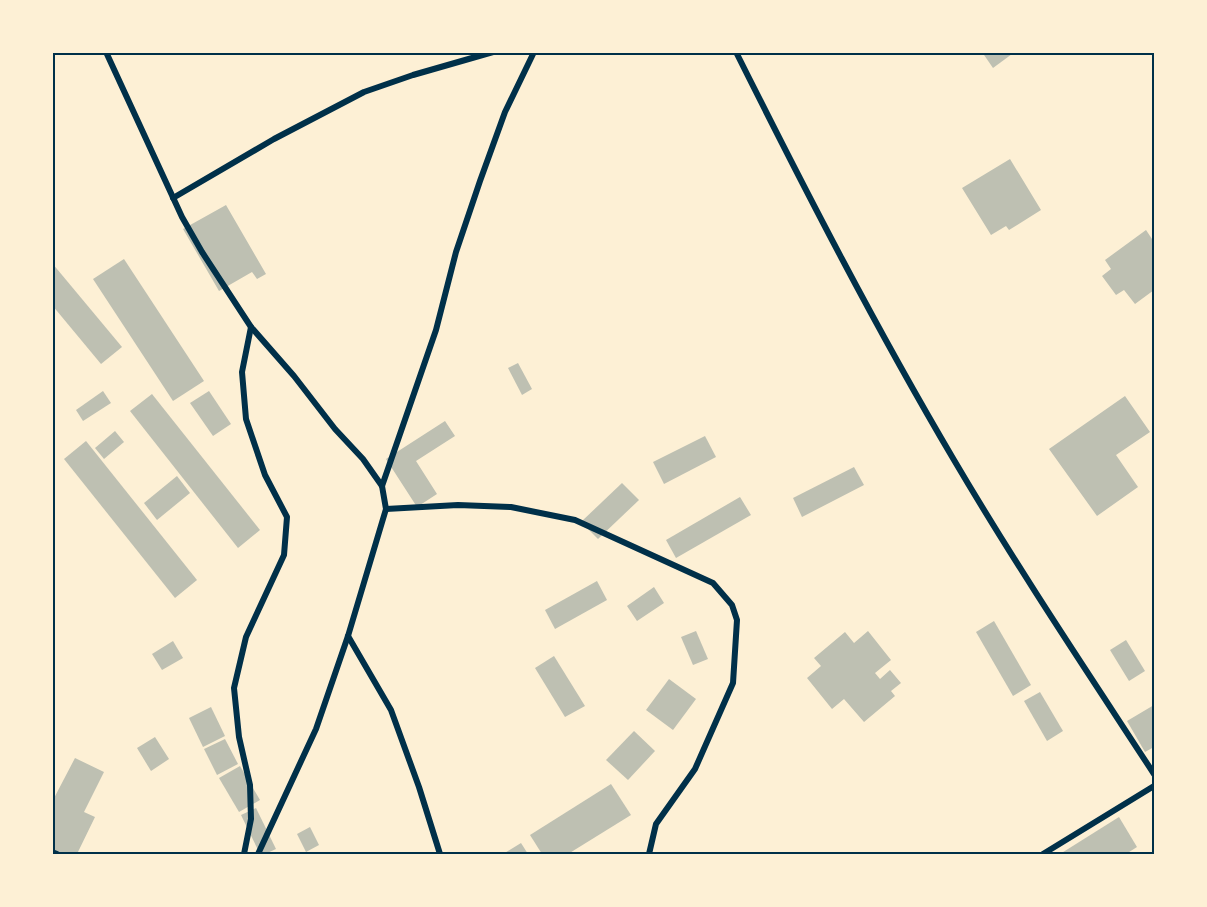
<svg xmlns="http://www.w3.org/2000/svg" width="1207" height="907" viewBox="0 0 1207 907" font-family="'Sofia Sans Condensed',sans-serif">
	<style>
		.building { fill: #bec0b2 }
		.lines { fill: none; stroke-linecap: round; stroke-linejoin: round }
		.minor { stroke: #003049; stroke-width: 6 }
		.neatline { fill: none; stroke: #003049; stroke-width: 2 }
	</style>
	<rect width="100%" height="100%" fill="#fdf0d5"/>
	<!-- building -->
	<g class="building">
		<path d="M982,52H1011L1012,54L993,68Z"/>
		<path d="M1010,159L1041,210L1009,230L1006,226L991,235L962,188Z"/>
		<path d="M226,205L266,274L257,279L252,272L219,291L183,229Z"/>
		<path d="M1146,230L1154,242V290L1135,304L1124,290L1116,295L1102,276L1111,269L1105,260Z"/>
		<path d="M124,259L204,381L173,401L93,279Z"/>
		<path d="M52,263L122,347L101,364L52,305Z"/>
		<path d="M518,363L532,389L522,395L508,368Z"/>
		<path d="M103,391L111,403L83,421L76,410Z"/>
		<path d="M209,391L231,424L213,436L190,403Z"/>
		<path d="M152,394L260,530L238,548L130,411Z"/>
		<path d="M1125,396L1150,432L1116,455L1138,487L1097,516L1049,449Z"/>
		<path d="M445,421L455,436L416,461L437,494L417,507L386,459Z"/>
		<path d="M115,431L124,442L104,459L95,448Z"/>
		<path d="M705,436L716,457L664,484L653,462Z"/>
		<path d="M86,441L197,580L175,598L64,459Z"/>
		<path d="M854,467L864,485L802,517L793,498Z"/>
		<path d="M177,476L190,493L157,520L144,503Z"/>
		<path d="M622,483L639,500L598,539L581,522Z"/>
		<path d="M740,497L751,515L676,558L666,540Z"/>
		<path d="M597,581L607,600L555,629L545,610Z"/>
		<path d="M654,587L664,603L637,621L627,606Z"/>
		<path d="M994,621L1031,685L1013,696L976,632Z"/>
		<path d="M696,631L708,659L693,665L681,637Z"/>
		<path d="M868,631L891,660L875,673L880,679L890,670L901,683L891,691L895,696L864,722L844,699L832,709L807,678L821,666L814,658L845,632L854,643Z"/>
		<path d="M1126,640L1145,671L1129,681L1110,650Z"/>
		<path d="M173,641L183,658L162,670L152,654Z"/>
		<path d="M554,656L585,706L565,717L535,668Z"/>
		<path d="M669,679L696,699L673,730L646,710Z"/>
		<path d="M1040,692L1063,731L1047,741L1024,701Z"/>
		<path d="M1154,705V747L1145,752L1127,721Z"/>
		<path d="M211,707L225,736L203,747L189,718Z"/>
		<path d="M634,731L655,751L628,780L606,760Z"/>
		<path d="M155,737L169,759L151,771L137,748Z"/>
		<path d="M225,739L238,764L217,775L204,749Z"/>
		<path d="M75,758L104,772L84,812L95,817L77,854H52V802Z"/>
		<path d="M240,766L260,800L239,812L219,778Z"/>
		<path d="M611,784L631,815L568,854H542L530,835Z"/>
		<path d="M256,808L276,849L265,854H260L241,815Z"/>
		<path d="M1119,817L1137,847L1126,854H1060Z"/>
		<path d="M310,827L319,845L306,852L297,834Z"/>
		<path d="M521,843L528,854H503Z"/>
	</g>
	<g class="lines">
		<!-- minor -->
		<g class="minor">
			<path d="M106,52L182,217L202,252L251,327L294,376L335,429L363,459L382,486L386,509L348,636L316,729L258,854"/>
			<path d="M736,52C805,190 876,328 954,460C1017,567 1086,670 1154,774"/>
			<path d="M173,198L274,139L364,92L413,75L493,52"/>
			<path d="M382,486L436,330L456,252L480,181L505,112L534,52"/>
			<path d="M386,509L458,505L511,507L575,520L713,583L732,605L737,620L733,683L695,769L656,824L649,854"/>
			<path d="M348,636L391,710L419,787L440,854"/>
			<path d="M52,852L57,854"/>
			<path d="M244,854L251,819L250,785L239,737L234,688L246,637L284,555L287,517L265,475L246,419L242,372L251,327"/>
			<path d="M1043,854L1154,786"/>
		</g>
	</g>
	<!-- border -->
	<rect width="1207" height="907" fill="none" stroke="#fdf0d5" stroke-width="108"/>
	<rect x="54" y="54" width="1099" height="799" class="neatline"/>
</svg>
